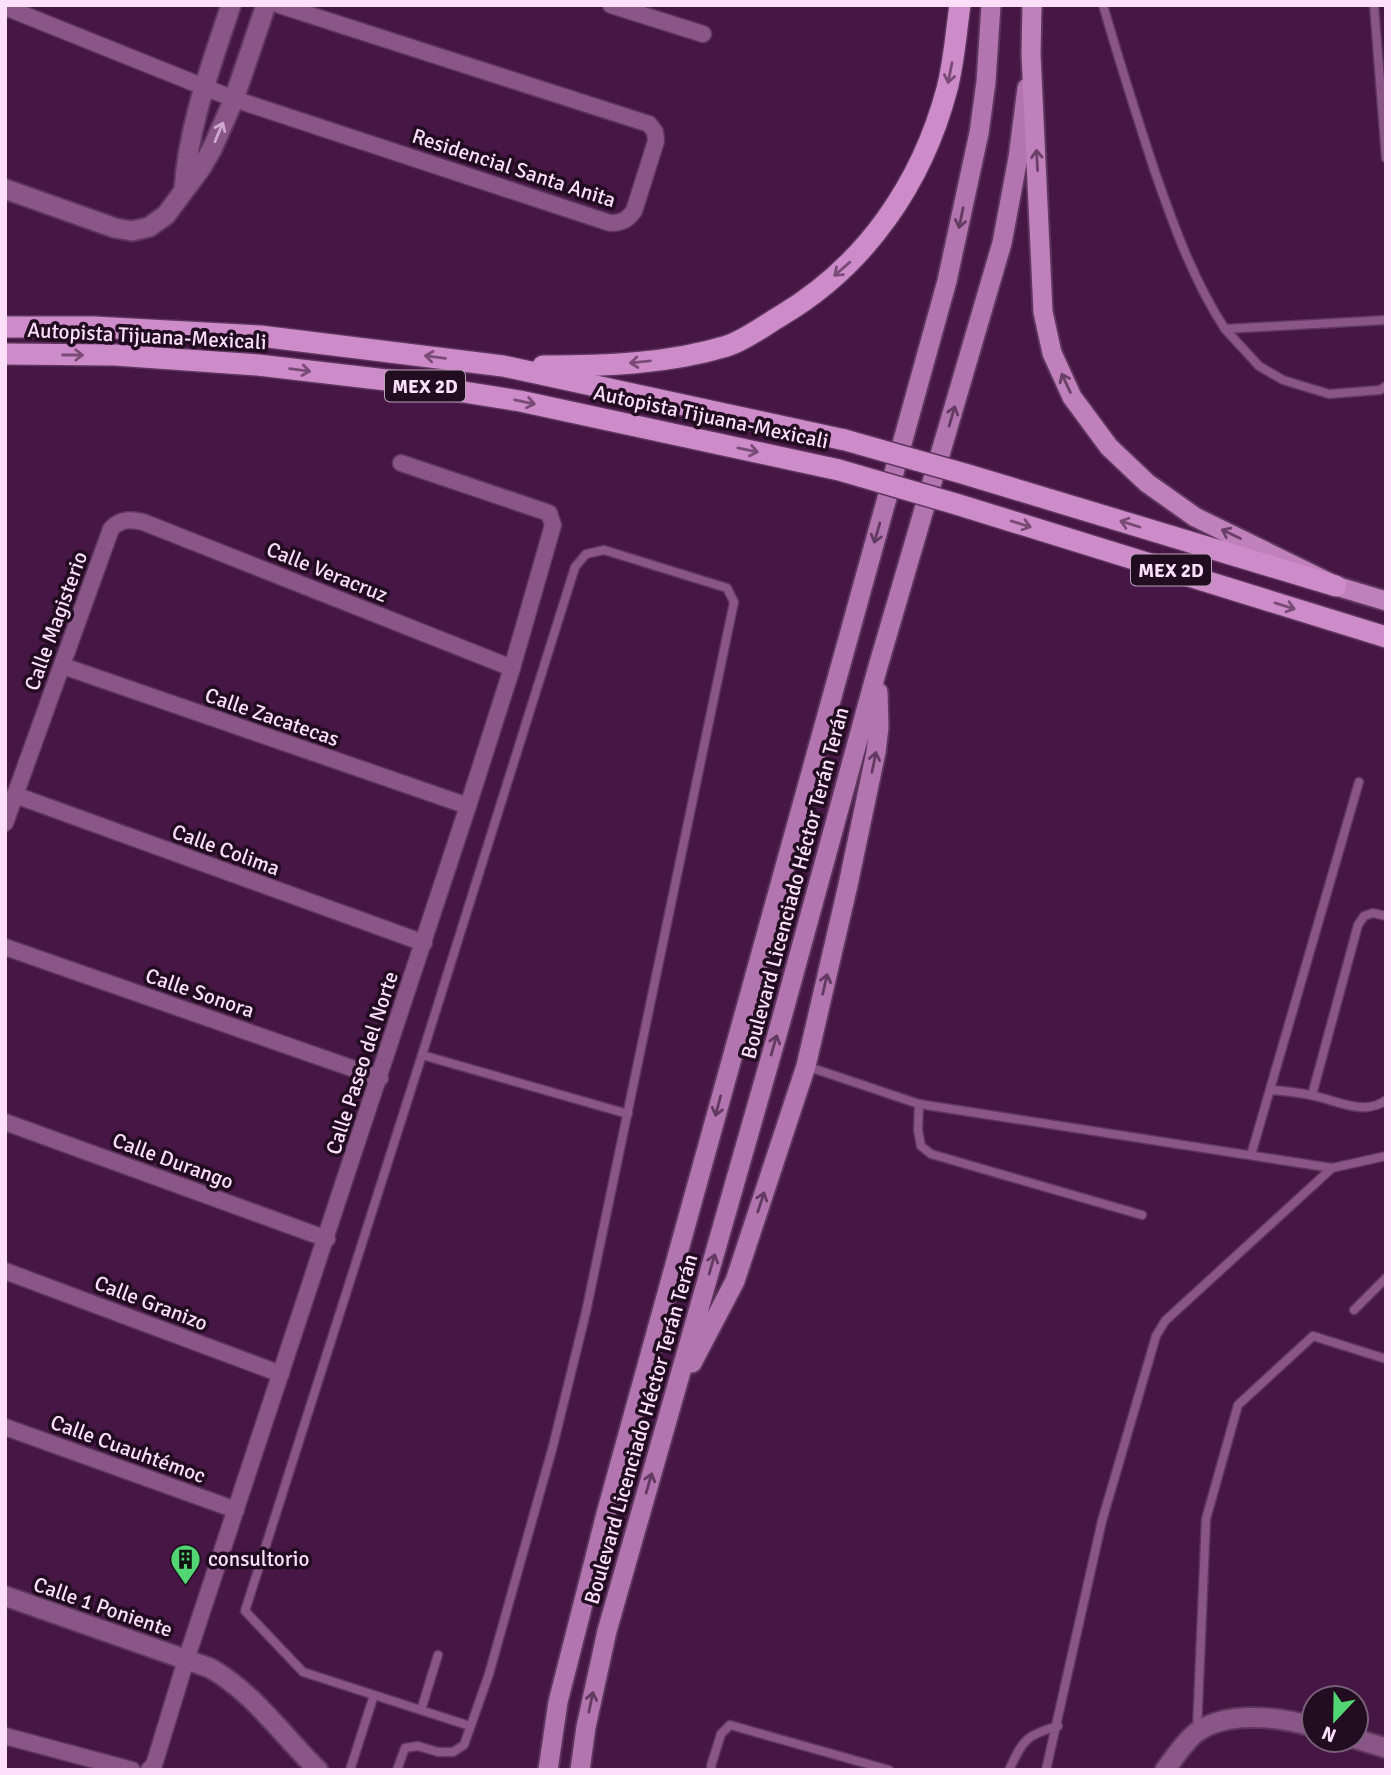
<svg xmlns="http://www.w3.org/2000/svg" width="1391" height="1775" viewBox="0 0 1391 1775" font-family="Signika,sans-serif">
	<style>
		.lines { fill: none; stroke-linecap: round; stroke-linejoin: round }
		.service-casing { stroke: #5d365d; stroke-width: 11 }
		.minor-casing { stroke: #5d365d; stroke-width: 19 }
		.tertiary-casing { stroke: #5d365d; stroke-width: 23 }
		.secondary-casing { stroke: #5d365d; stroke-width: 23 }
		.primary-casing { stroke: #5d365d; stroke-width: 23 }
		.trunk-casing { stroke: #5d365d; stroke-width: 23 }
		.motorway-casing { stroke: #5d365d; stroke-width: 24 }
		.service { stroke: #8a5587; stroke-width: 8 }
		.minor { stroke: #8a5587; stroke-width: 16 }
		.tertiary { stroke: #8a5587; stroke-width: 19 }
		.secondary { stroke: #8a5587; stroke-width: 19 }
		.primary { stroke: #b375af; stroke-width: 19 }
		.trunk { stroke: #c080bc; stroke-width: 19 }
		.motorway { stroke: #ce8bca; stroke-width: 21 }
		.motorway-bridge-casing { stroke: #5d365d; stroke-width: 24; stroke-linecap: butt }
		.motorway-bridge { stroke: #ce8bca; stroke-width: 21 }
		.oneway { stroke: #784c75 }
		.oneway2 { stroke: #cfa8cd }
		.oneway3 { stroke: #694066 }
		.oneway4 { stroke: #633b60 }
		.labels { text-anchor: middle; stroke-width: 7; stroke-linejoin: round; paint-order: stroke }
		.shield { fill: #210c20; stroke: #bba0b9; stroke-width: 2 }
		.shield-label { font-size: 19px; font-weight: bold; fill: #fddffb }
		.street-label { font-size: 21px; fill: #fddffb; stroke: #210c20 }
		.poi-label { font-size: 21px; fill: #fddffb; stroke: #210c20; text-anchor: start }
	</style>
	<rect width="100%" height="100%" fill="#461645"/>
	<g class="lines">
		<defs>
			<g id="service">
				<path d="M1103,5C1119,60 1136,114 1154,169C1173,224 1193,280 1225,329L1386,320"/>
				<path d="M1374,5L1386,158"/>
				<path d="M1225,329L1259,366L1283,380L1329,394L1380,390L1386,386"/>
				<path d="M806,1066L919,1104L1332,1168L1386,1156"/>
				<path d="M1271,1090C1284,1091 1297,1092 1310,1095C1334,1099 1364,1117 1386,1100"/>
				<path d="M1312,1095L1358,925L1364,916L1373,913L1386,916"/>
				<path d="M919,1104L918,1130L921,1146L931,1154L1142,1215"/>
				<path d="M1251,1155L1359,782"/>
				<path d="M1354,1310L1386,1278"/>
				<path d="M421,1710L438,1655"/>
				<path d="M470,1726L303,1672L245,1611L422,1055L628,1114"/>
				<path d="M1197,1730L1206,1519L1238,1405L1313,1336L1386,1359"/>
				<path d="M350,1770L374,1695"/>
				<path d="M397,1770L405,1748L418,1746L438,1752H453L464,1745L489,1674L553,1446L586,1312L734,602L727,588L604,550L586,554L575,567L422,1055"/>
				<path d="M712,1770L711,1766L721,1734L730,1725L889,1770"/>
				<path d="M1009,1770C1023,1740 1026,1735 1058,1726"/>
				<path d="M1046,1770L1102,1521L1156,1336L1165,1321L1178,1309L1332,1168"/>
			</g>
			<g id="minor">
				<path d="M611,5L703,34"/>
				<path d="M5,7L234,99L610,223C622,223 627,220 634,211L656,141L655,132L649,124L279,5"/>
				<path d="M63,666L468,806"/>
				<path d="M15,795L424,943"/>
				<path d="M5,823L111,529C120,519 130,519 143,522L512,668"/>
				<path d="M5,947L380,1078"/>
				<path d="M5,1122L327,1239"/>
				<path d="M5,1271L281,1374"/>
				<path d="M5,1427L236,1510"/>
				<path d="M5,1736L132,1770"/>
				<path d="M149,1770L154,1765L186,1660L468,806L512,668L553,525L549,513L401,463"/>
			</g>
			<g id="tertiary">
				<path d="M5,189L115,228L132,231L149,227L166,215L201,168L212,149L234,99L266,5"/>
				<path d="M184,190C188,126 211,66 231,5"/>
			</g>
			<g id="secondary">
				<path d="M5,1596L210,1668C253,1692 283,1736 318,1770"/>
				<path d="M1356,1739L1386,1748"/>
				<path d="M1165,1770C1174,1758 1185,1741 1197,1732C1228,1710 1280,1717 1314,1727"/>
			</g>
			<g id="primary">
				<path d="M692,1363L735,1281L806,1066L848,885L876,752L879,727L878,692"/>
				<path d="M548,1770L558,1702L607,1510L947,281L979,133L986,82L991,5"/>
				<path d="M580,1770L586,1727L607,1631L781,1021L877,670L1002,243L1018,158L1027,88"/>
			</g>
			<path id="trunk" d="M1032,5L1031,54L1043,312L1052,353L1072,397L1109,447L1147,483L1195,517L1336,586L1386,601"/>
			<g id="motorway">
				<path d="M5,327H94L260,336L503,366L845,440"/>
				<path d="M5,354L115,355L258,365L395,381L520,401L839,470"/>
				<path d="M543,366C604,366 668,364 727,346C746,340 765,325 782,315C866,265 922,183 947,89C954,62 956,33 960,5"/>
				<path d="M965,474L1336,586"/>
				<path d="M956,504L1386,637"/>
			</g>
		</defs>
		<!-- service casing -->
		<use href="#service" class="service-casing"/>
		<!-- minor casing -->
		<use href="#minor" class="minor-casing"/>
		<!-- tertiary casing -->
		<use href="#tertiary" class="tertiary-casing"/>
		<!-- secondary casing -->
		<use href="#secondary" class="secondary-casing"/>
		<!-- primary casing -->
		<use href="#primary" class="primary-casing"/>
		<!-- trunk casing -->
		<use href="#trunk" class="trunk-casing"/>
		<!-- motorway casing -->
		<use href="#motorway" class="motorway-casing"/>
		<!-- service -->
		<use href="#service" class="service"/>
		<!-- minor -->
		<use href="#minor" class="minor"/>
		<!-- tertiary -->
		<use href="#tertiary" class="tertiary"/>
		<!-- secondary -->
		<use href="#secondary" class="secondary"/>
		<!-- primary -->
		<use href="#primary" class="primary"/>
		<!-- trunk -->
		<use href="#trunk" class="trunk"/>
		<!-- motorway -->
		<use href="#motorway" class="motorway"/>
		<defs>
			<g id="motorway-bridge">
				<path d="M845,440L965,474"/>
				<path d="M839,470L956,504"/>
			</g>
		</defs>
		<!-- motorway-bridge casing -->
		<use href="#motorway-bridge" class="motorway-bridge-casing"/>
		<!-- motorway-bridge -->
		<use href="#motorway-bridge" class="motorway-bridge"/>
	</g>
	<!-- one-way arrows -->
	<defs><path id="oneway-shaft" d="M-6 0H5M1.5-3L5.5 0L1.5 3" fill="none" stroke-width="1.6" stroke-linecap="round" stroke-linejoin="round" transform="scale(1.75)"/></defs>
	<g class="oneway">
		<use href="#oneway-shaft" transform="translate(950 73) rotate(101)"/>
		<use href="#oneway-shaft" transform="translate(842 269) rotate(139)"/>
		<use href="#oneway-shaft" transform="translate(73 355)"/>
		<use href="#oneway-shaft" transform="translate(435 357) rotate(-173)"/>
		<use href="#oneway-shaft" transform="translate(640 362) rotate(174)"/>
		<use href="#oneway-shaft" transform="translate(300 370) rotate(7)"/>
		<use href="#oneway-shaft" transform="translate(525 402) rotate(12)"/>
		<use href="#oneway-shaft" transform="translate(748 450) rotate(12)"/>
		<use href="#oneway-shaft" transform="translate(1021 524) rotate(17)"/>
		<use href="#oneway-shaft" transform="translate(1130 524) rotate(-163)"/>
		<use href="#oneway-shaft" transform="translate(1285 606) rotate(17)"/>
	</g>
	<use class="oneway2" href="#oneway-shaft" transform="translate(219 132) rotate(-67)"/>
	<g class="oneway3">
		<use href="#oneway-shaft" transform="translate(1037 160) rotate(-93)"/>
		<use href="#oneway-shaft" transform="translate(1066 383) rotate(-115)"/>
		<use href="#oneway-shaft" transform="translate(1231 534) rotate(-154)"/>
	</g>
	<g class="oneway4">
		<use href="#oneway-shaft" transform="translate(961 218) rotate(102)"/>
		<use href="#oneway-shaft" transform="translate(952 416) rotate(-74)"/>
		<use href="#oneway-shaft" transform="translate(877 533) rotate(106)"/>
		<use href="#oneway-shaft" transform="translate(874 762) rotate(-79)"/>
		<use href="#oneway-shaft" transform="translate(825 984) rotate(-77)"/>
		<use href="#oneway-shaft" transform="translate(774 1045) rotate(-74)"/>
		<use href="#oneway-shaft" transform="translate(718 1106) rotate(105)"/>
		<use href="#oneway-shaft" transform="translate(761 1202) rotate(-72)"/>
		<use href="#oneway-shaft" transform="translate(712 1264) rotate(-74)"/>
		<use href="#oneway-shaft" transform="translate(649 1483) rotate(-74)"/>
		<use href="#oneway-shaft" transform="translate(591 1702) rotate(-78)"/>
	</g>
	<!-- icons -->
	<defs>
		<symbol id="building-pin" viewBox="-11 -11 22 30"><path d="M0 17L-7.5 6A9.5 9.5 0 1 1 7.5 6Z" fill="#52d673" stroke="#210c20"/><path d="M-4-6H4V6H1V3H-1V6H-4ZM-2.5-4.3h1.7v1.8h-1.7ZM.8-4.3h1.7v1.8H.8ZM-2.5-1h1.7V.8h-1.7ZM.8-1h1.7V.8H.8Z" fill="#111"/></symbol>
	</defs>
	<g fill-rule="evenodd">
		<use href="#building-pin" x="168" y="1542" width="35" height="47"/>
	</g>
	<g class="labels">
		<!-- shield labels -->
		<g class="shield">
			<rect x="385" y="370.5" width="80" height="31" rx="5"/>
			<rect x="1131" y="554.5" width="80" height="31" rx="5"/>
		</g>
		<g class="shield-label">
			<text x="425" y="393">MEX 2D</text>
			<text x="1171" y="577">MEX 2D</text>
		</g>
		<!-- street labels -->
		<g class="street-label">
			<text transform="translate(514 168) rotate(18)" y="7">Residencial Santa Anita</text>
			<text transform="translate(147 336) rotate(3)" y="7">Autopista Tijuana-Mexicali</text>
			<text transform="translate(711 417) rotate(12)" y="7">Autopista Tijuana-Mexicali</text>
			<text transform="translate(327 572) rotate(22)" y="7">Calle Veracruz</text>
			<text transform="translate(56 621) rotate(-70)" y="7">Calle Magisterio</text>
			<text transform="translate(272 717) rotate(19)" y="7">Calle Zacatecas</text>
			<text transform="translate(226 850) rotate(20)" y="7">Calle Colima</text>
			<text transform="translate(795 883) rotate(-75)" y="7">Boulevard Licenciado Héctor Terán Terán</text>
			<text transform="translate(200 993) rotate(19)" y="7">Calle Sonora</text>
			<text transform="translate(362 1063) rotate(-72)" y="7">Calle Paseo del Norte</text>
			<text transform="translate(173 1161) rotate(20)" y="7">Calle Durango</text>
			<text transform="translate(151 1303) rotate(21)" y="7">Calle Granizo</text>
			<text transform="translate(641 1429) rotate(-74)" y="7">Boulevard Licenciado Héctor Terán Terán</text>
			<text transform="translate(128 1449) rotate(20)" y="7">Calle Cuauhtémoc</text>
			<text transform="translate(103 1607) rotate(19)" y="7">Calle 1 Poniente</text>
		</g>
		<!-- poi labels -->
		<g class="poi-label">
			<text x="208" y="1566">consultorio</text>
		</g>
	</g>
	<!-- border -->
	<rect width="1391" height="1775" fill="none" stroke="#fddffb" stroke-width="14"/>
	<!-- north arrow -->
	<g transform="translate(1335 1719) rotate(202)"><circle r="33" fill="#210c20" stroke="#796078" stroke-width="2"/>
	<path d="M0-5L12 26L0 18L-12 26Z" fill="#52d673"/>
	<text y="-10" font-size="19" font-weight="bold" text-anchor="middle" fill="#fddffb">N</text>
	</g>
</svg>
